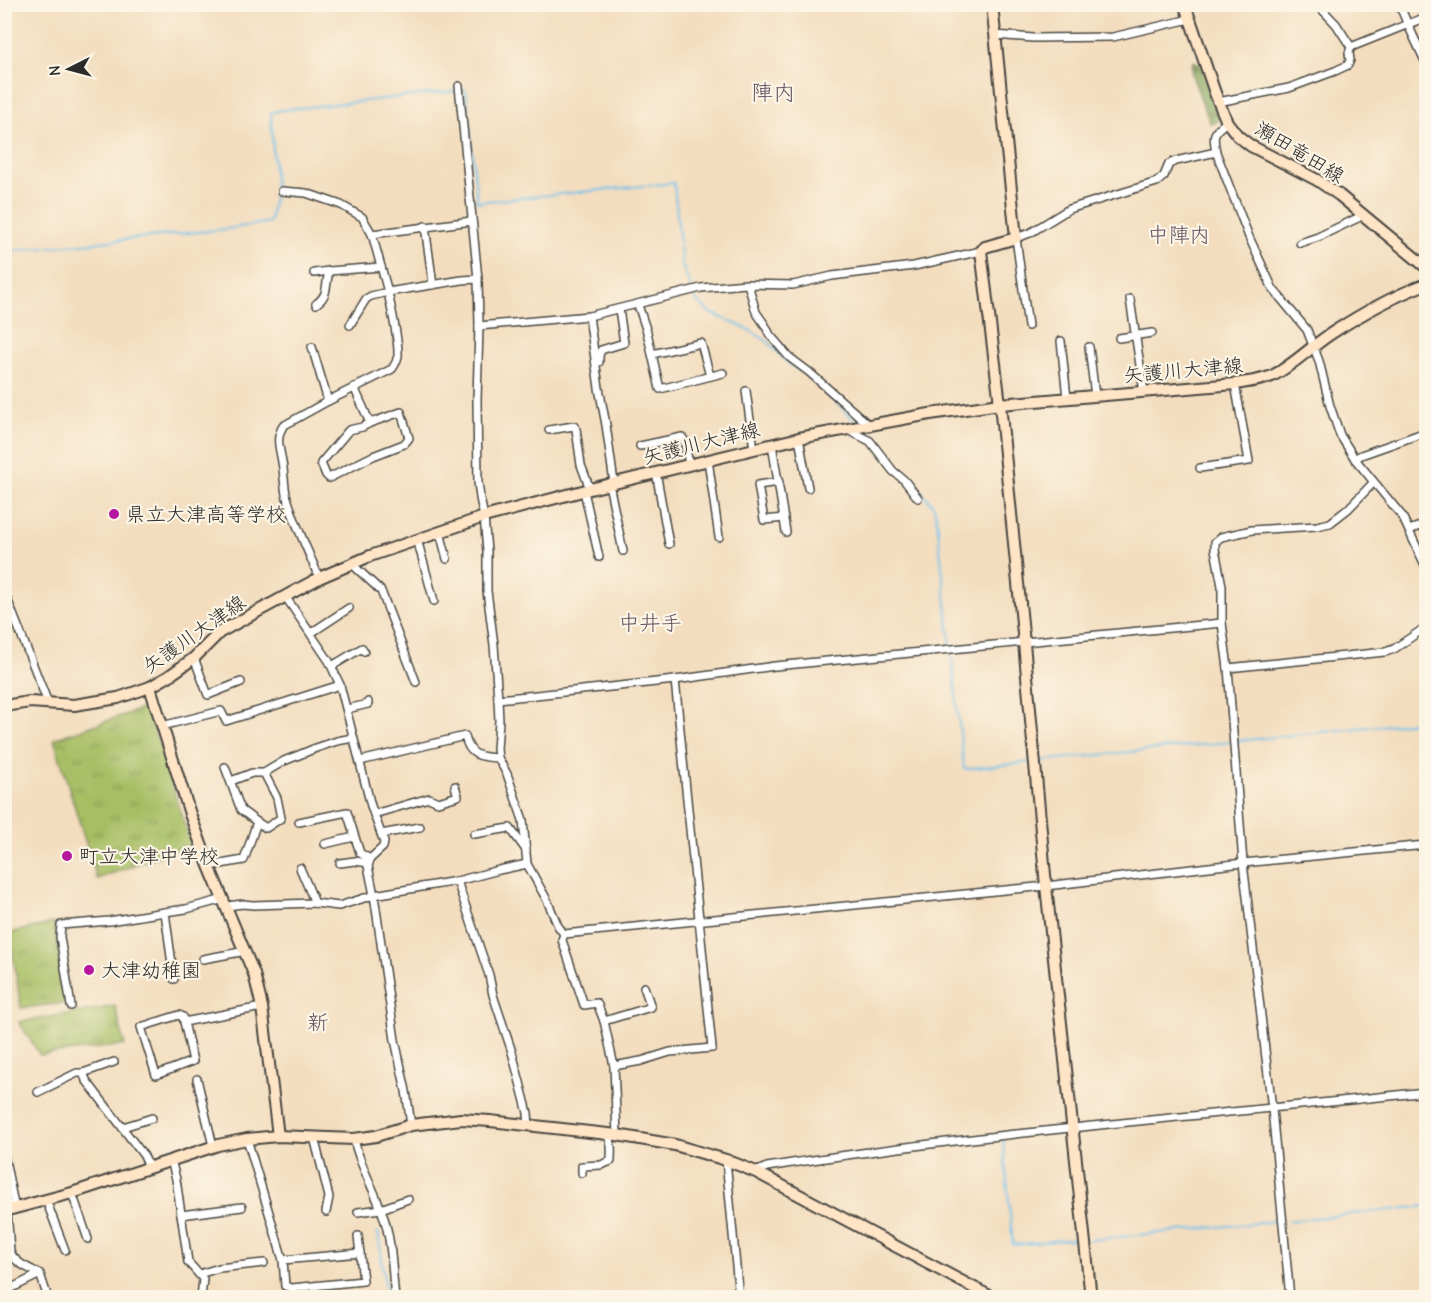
<svg xmlns="http://www.w3.org/2000/svg" width="1431" height="1302" viewBox="0 0 1431 1302" font-family="'Comic Neue','Klee One',sans-serif">
	<style>
		.forest { fill: url(#forest-firs); stroke: #586842; stroke-width: 1.5 }
		.park { fill: url(#park-tufts); stroke: #697448; stroke-width: 1.5 }
		.lines { fill: none; stroke-linecap: round; stroke-linejoin: round }
		.stream { stroke: #6fc0ea; stroke-width: 2 }
		.street-casing { stroke: #494641; stroke-width: 10 }
		.secondary-casing { stroke: #494641; stroke-width: 14 }
		.street { stroke: #fff; stroke-width: 7 }
		.secondary { stroke: #ffe4c6; stroke-width: 10 }
		.poi-dot { fill: #b5179e; stroke: #fcf5e5; stroke-width: 2 }
		.labels { text-anchor: middle; stroke-width: 4.5; stroke-linejoin: round; paint-order: stroke }
		.street-label { font-size: 20px; fill: #2b2b2b; stroke: #fcf5e5 }
		.poi-label { font-size: 20px; fill: #2b2b2b; stroke: #fcf5e5; text-anchor: start }
		.neighbourhood-label { font-size: 21px; fill: #645363; stroke: #fcf5e5 }
		.quarter-label { font-size: 22px; fill: #645363; stroke: #fcf5e5 }
	</style>
	<defs>
		<pattern id="forest-firs" width="22" height="20" patternUnits="userSpaceOnUse" patternTransform="scale(1.5)"><rect width="22" height="20" fill="#85a55a"/><path d="M5 1l3.5 6h-7zM16 11l3.5 6h-7z" fill="#6d874b"/></pattern>
		<pattern id="park-tufts" width="24" height="20" patternUnits="userSpaceOnUse" patternTransform="scale(1.5)"><rect width="24" height="20" fill="#a7be64"/><path d="M3 7l-1-3M5 7V3M7 7l1-3M15 17l-1-3M17 17v-4M19 17l1-3" fill="none" stroke="#889b53"/></pattern>
	</defs>
	<rect width="100%" height="100%" fill="#fcf5e5"/>
	<filter id="ink" filterUnits="userSpaceOnUse"><feTurbulence type="fractalNoise" baseFrequency=".0167" numOctaves="2"/><feDisplacementMap in="SourceGraphic" scale="12" xChannelSelector="R" yChannelSelector="G"/><feConvolveMatrix kernelMatrix="1 2 1 2 8 2 1 2 1" color-interpolation-filters="sRGB"/></filter>
	<filter id="wash" filterUnits="userSpaceOnUse"><feTurbulence type="fractalNoise" baseFrequency=".008" numOctaves="4" result="noise"/><feDisplacementMap in="SourceGraphic" scale="24" xChannelSelector="R" yChannelSelector="G"/><feGaussianBlur stdDeviation="1.35" result="paint"/><feColorMatrix in="noise" values="0 0 0 0 0 0 0 0 0 0 0 0 0 0 0 0 0 1.4 0 .05"/><feComposite in="paint" operator="in"/></filter>
	<g filter="url(#wash)">
		<rect width="100%" height="100%" fill="#f3ddbe"/>
		<!-- forest -->
		<path class="forest" d="M1194,61L1201,65L1219,119L1215,123H1210L1192,75V64Z"/>
		<!-- park -->
		<g class="park">
			<path d="M147,707L191,844L97,879L54,739Z"/>
			<path d="M54,923L66,1003L21,1008L10,933Z"/>
			<path d="M115,1006L125,1045L40,1055L19,1022Z"/>
		</g>
		<g class="lines">
			<!-- stream -->
			<g class="stream">
				<path d="M4,252L227,229L270,222L275,190L271,113L281,110L466,90L477,202L674,183L682,265L691,288"/>
				<path d="M693,293L695,299L709,312L751,331L767,341L788,363L805,374L858,423"/>
				<path d="M864,429L934,506L937,520L964,769L1031,762"/>
				<path d="M1236,741L1426,721"/>
				<path d="M1039,761L1231,742"/>
				<path d="M1003,1140L1013,1245L1081,1238"/>
				<path d="M1287,1221L1426,1206"/>
				<path d="M378,1232L387,1298"/>
				<path d="M1089,1240L1277,1221"/>
			</g>
		</g>
	</g>
	<g filter="url(#ink)">
		<g class="lines">
			<defs>
				<g id="street">
					<path d="M1317,4L1336,24L1351,47"/>
					<path d="M1399,4L1408,25L1426,63"/>
					<path d="M995,35L1033,38L1113,37L1190,19"/>
					<path d="M459,86L478,279L479,326L477,400L478,482L480,498L484,517L487,551V591L494,645L498,699L499,721L497,749L498,758L507,774L523,820L527,864L547,900L558,926L564,934L562,940L584,1005L597,1003L604,1021L614,1066L617,1135"/>
					<path d="M1218,102L1289,88L1335,71L1348,65L1350,60L1349,53L1351,47L1426,17"/>
					<path d="M1227,122C1212,132 1213,136 1216,152L1249,237L1273,289L1307,330L1319,361L1330,406L1340,435L1355,459L1402,516L1426,567"/>
					<path d="M282,191L306,193L341,205L362,217L372,234"/>
					<path d="M425,226L433,285"/>
					<path d="M1300,243L1318,237L1364,215"/>
					<path d="M314,273L329,271"/>
					<path d="M748,284L756,312L765,325L770,335L789,357L809,372L869,425"/>
					<path d="M1130,299L1144,392"/>
					<path d="M316,304C329,295 325,286 329,271L381,267"/>
					<path d="M638,305L647,332L660,389L723,373"/>
					<path d="M589,316L599,388L606,425L614,483"/>
					<path d="M350,325L366,299L371,296L388,292L372,234L472,221"/>
					<path d="M479,326L589,316L701,288L746,284L793,285L832,276L914,266L981,251"/>
					<path d="M1028,326L1016,238L1030,233L1069,209L1157,182L1164,176L1169,164L1176,161L1216,152"/>
					<path d="M1119,338L1152,333"/>
					<path d="M1061,341L1067,398"/>
					<path d="M312,347L328,401"/>
					<path d="M1089,347L1095,396"/>
					<path d="M652,354L701,343L710,376"/>
					<path d="M599,362V356L601,350L624,343L619,309"/>
					<path d="M354,387L370,423L401,412L409,438L404,444L373,456L329,478L326,475L321,463L349,430L362,427L370,423"/>
					<path d="M746,391L754,449"/>
					<path d="M846,429L870,441L893,471L904,480L918,498"/>
					<path d="M549,430L574,426L576,429L581,465L590,489"/>
					<path d="M799,438L808,488"/>
					<path d="M772,444L786,532"/>
					<path d="M640,446L682,437L684,440L689,464"/>
					<path d="M1355,459L1361,455L1426,432"/>
					<path d="M708,460L719,537"/>
					<path d="M1200,468L1249,461L1235,384"/>
					<path d="M656,472L669,544"/>
					<path d="M779,482L758,485L764,520L784,518"/>
					<path d="M609,484L623,551"/>
					<path d="M584,491L599,557"/>
					<path d="M1409,530L1426,524"/>
					<path d="M440,532L447,559"/>
					<path d="M417,539L434,601"/>
					<path d="M352,564L381,591L416,682"/>
					<path d="M319,578C308,550 294,523 286,494C284,484 284,472 282,462C280,448 275,439 283,426L328,401L392,369C395,365 397,361 398,356C399,339 391,309 388,292L462,280L478,279"/>
					<path d="M4,591L48,703"/>
					<path d="M285,596L329,661L340,685L371,806L384,842L383,847L370,859L368,866L374,895L395,1040L406,1091L411,1125"/>
					<path d="M311,633L349,608"/>
					<path d="M194,658L208,695L241,682"/>
					<path d="M332,666L362,648L364,651"/>
					<path d="M1228,668L1385,652L1394,649L1426,627"/>
					<path d="M498,699L675,680L775,666L1222,623"/>
					<path d="M347,709L368,704V702"/>
					<path d="M162,726L221,711L226,721L340,685"/>
					<path d="M360,761L465,736C469,756 480,757 498,758"/>
					<path d="M225,767L241,810L257,822"/>
					<path d="M231,781L252,773H264L284,761L316,748L337,741L353,738"/>
					<path d="M374,814L429,798L438,802L458,796L455,786"/>
					<path d="M299,822L347,812L360,853L370,859"/>
					<path d="M381,834L420,827"/>
					<path d="M474,834L510,828L526,850"/>
					<path d="M325,844L354,837"/>
					<path d="M340,863L355,861L369,863"/>
					<path d="M209,866L244,860L257,822L266,828L281,818L277,798L264,773"/>
					<path d="M300,868L315,903"/>
					<path d="M457,881L489,975L493,995L512,1052L528,1113L529,1126"/>
					<path d="M227,906L243,904L253,905L315,903L339,906L374,895L457,881L499,870L527,864"/>
					<path d="M564,934L1046,886L1243,863L1426,845"/>
					<path d="M203,959L246,951"/>
					<path d="M174,979L165,912L186,909L224,899"/>
					<path d="M71,1006L60,937L61,925L109,921L165,912"/>
					<path d="M604,1021L651,1007L644,987"/>
					<path d="M184,1022L193,1061L156,1075L141,1027L179,1015L183,1017L184,1022L262,1007"/>
					<path d="M614,1066L641,1061L670,1052L712,1048L675,680"/>
					<path d="M83,1073L86,1080L144,1156L149,1167"/>
					<path d="M197,1079L213,1146"/>
					<path d="M38,1092L77,1073H83L114,1062"/>
					<path d="M123,1127L152,1118"/>
					<path d="M314,1137L329,1197L326,1212"/>
					<path d="M247,1139L283,1260L285,1286L292,1288L363,1281L358,1236"/>
					<path d="M354,1139C359,1165 376,1192 384,1218C392,1243 392,1271 395,1298"/>
					<path d="M4,1155L15,1209"/>
					<path d="M171,1160L176,1179L188,1262L203,1279L201,1298"/>
					<path d="M726,1160L739,1298"/>
					<path d="M756,1172L767,1167C986,1132 1207,1116 1426,1092"/>
					<path d="M582,1173V1166L601,1165L611,1161C611,1151 613,1142 606,1134"/>
					<path d="M72,1193L88,1239"/>
					<path d="M46,1200L65,1250"/>
					<path d="M7,1210L10,1252C16,1264 29,1268 40,1274L48,1298"/>
					<path d="M358,1212L381,1209L408,1199"/>
					<path d="M181,1215L242,1207"/>
					<path d="M283,1260L360,1253"/>
					<path d="M199,1274L219,1268L264,1263"/>
					<path d="M4,1292L40,1274"/>
					<path d="M1290,1298L1272,1109L1243,863L1228,668L1222,623V586L1215,549V542L1221,537L1252,530L1317,526L1330,523L1348,509L1373,483"/>
				</g>
				<g id="secondary">
					<path d="M992,4L1016,238L985,247L981,251L1000,404L1024,643L1046,886L1091,1298"/>
					<path d="M1184,4L1190,19L1215,93L1227,122L1238,136L1251,146L1317,180L1339,195L1426,267"/>
					<path d="M150,687L190,814L209,866L254,974L262,1007L278,1136"/>
					<path d="M4,706L30,702L74,705L118,698L150,687L169,676L194,658L220,632L319,578L370,556L484,517L590,489L799,438L930,414L1000,404L1235,384C1247,382 1260,381 1272,376C1291,367 1313,345 1332,333C1361,314 1394,296 1426,284"/>
					<path d="M4,1211L72,1193L218,1145L247,1139L278,1136L354,1139L376,1136L411,1125L461,1119L490,1121L617,1135L675,1145L726,1160L756,1172L993,1298"/>
				</g>
			</defs>
			<!-- street casing -->
			<use href="#street" class="street-casing"/>
			<!-- secondary casing -->
			<use href="#secondary" class="secondary-casing"/>
			<!-- street -->
			<use href="#street" class="street"/>
			<!-- secondary -->
			<use href="#secondary" class="secondary"/>
		</g>
	</g>
	<!-- markers -->
	<g class="poi-dot">
		<circle cx="114" cy="514" r="6"/>
		<circle cx="67" cy="856" r="6"/>
		<circle cx="89" cy="970" r="6"/>
	</g>
	<g class="labels">
		<!-- street labels -->
		<g class="street-label">
			<text transform="translate(1300 152) rotate(31)" y="7">瀬田竜田線</text>
			<text transform="translate(1183 370) rotate(-5)" y="7">矢護川大津線</text>
			<text transform="translate(701 443) rotate(-14)" y="7">矢護川大津線</text>
			<text transform="translate(194 634) rotate(-35)" y="7">矢護川大津線</text>
		</g>
		<!-- poi labels -->
		<g class="poi-label">
			<text x="126" y="521">県立大津高等学校</text>
			<text x="79" y="863">町立大津中学校</text>
			<text x="101" y="977">大津幼稚園</text>
		</g>
		<!-- neighbourhood labels -->
		<g class="neighbourhood-label">
			<text x="1179" y="242">中陣内</text>
			<text x="650" y="630">中井手</text>
		</g>
		<!-- quarter labels -->
		<g class="quarter-label">
			<text x="773" y="100">陣内</text>
			<text x="318" y="1030">新</text>
		</g>
	</g>
	<!-- margin -->
	<rect width="1431" height="1302" fill="none" stroke="#fcf5e5" stroke-width="24"/>
	<!-- north arrow -->
	<g transform="translate(69 69) rotate(264)" stroke="#fcf5e5" stroke-width="4.5" paint-order="stroke">
	<path d="M0-4.5L10 22L0 15L-10 22Z" fill="#2b2b2b"/>
	<text y="-9" font-size="16" font-weight="bold" text-anchor="middle" fill="#2b2b2b">N</text>
	</g>
</svg>
